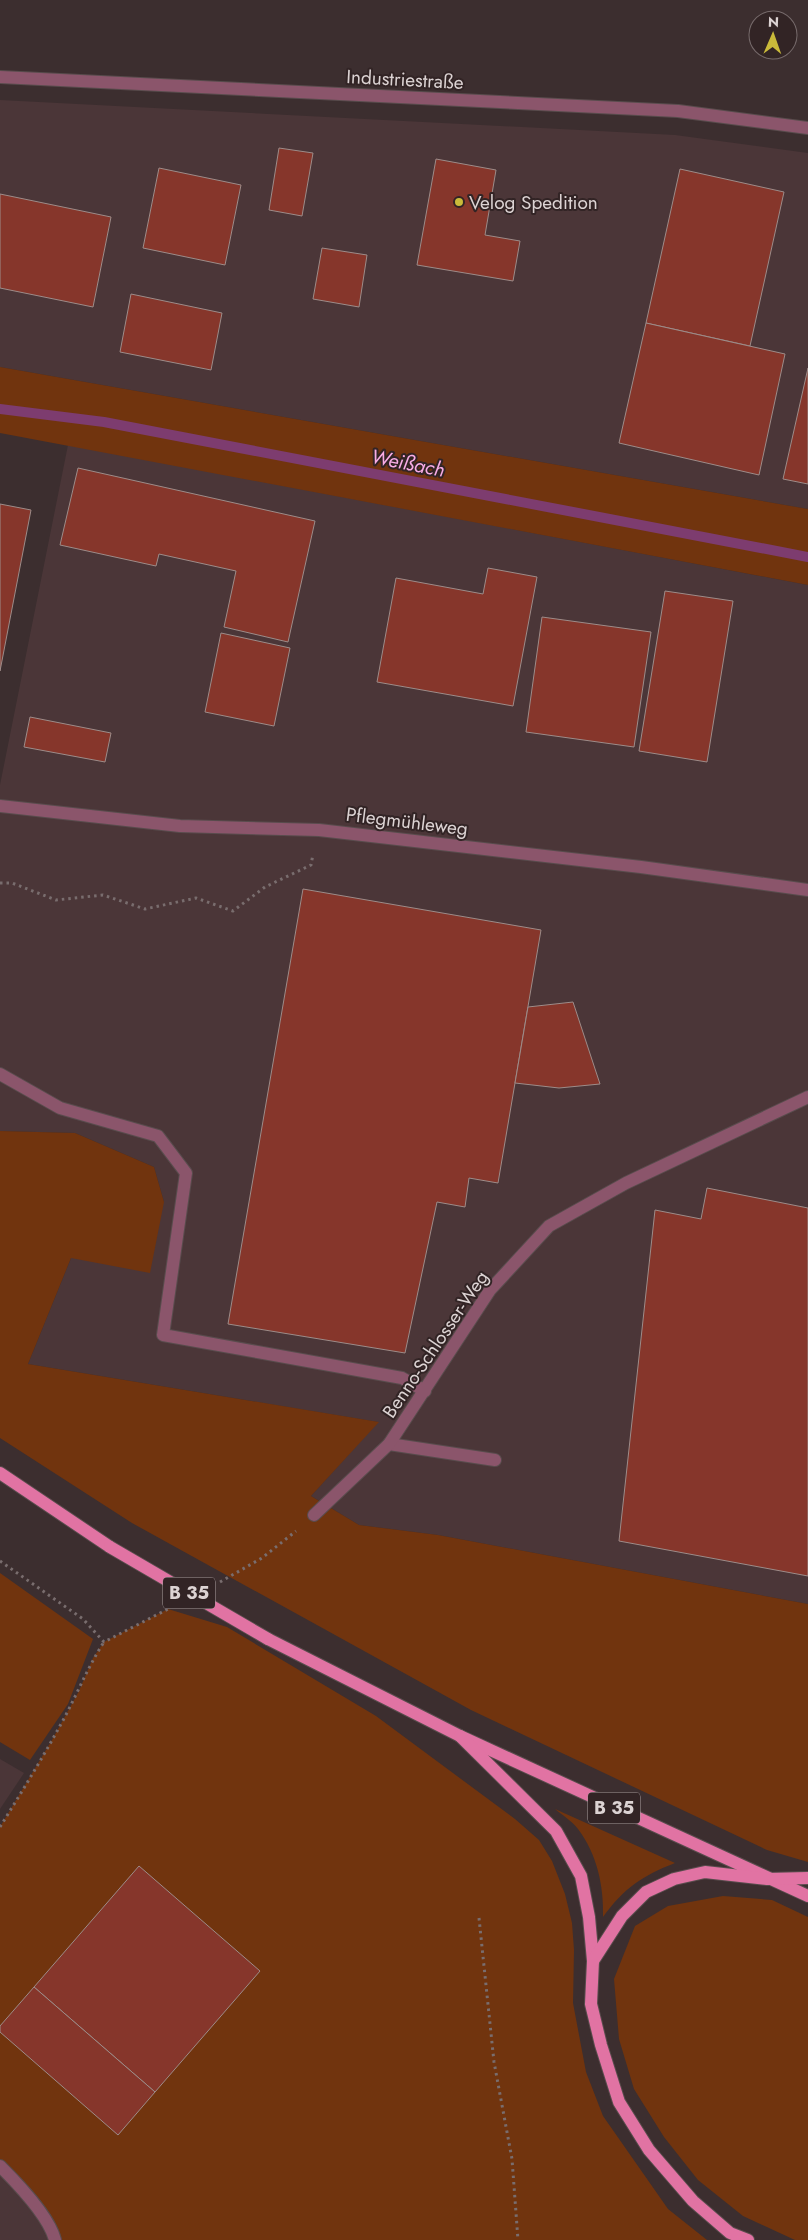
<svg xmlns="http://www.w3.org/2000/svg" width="808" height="2240" viewBox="0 0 808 2240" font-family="Jost,sans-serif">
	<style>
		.built { fill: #4b3638 }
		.green { fill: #71340e }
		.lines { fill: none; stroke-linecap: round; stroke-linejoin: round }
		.stream { stroke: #7d3c6f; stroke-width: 10 }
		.building { fill: #86362b; stroke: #9d8c89 }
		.minor-casing { stroke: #594c4d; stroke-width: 14 }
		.major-casing { stroke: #594c4d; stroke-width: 14 }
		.path { stroke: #796d6e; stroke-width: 3; stroke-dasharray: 2.5 4; stroke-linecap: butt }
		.minor { stroke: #8b556b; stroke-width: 12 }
		.major { stroke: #e173a3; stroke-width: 12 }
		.major-bridge-casing { stroke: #594c4d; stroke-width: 14; stroke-linecap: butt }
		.major-bridge { stroke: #e173a3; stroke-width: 12 }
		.poi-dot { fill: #caba3a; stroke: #322425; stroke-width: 2 }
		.labels { text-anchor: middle; stroke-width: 4; stroke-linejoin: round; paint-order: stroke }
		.shield { fill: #322425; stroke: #a99e9f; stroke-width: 1 }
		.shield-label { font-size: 18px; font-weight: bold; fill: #dcd3d3 }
		.street-label { font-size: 19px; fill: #dcd3d3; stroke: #322425 }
		.poi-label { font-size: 19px; fill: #dcd3d3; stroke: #322425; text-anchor: start }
		.water-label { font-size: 20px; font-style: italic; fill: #f8ace5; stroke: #322425 }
	</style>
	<rect width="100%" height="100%" fill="#3c2e2f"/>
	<!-- built -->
	<g class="built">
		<path d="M0,100L675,135L808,153V509L0,367Z"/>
		<path d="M68,445L808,585V1604L438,1535L359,1525L311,1496L378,1422L28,1364L71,1258L164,1202L154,1167L75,1133L0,1131V785Z"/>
		<path d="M0,1759L24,1773L0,1809Z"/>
		<path d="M0,2166L55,2240H0Z"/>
	</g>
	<!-- green -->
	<g class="green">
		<path d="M0,367L808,509V585L0,433Z"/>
		<path d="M0,1131L75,1133L154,1167L164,1202L150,1273L71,1258L28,1364L379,1422L311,1496L359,1525L438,1535L808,1604V1862L767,1850L471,1710L132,1523L0,1438Z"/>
		<path d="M0,1573L93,1639L68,1704L30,1760L0,1742Z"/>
		<path d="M168,1609L227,1627L376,1716L515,1819L539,1840L552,1861L565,1894L572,1923L574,1950L573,2003L586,2072L603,2116L668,2209L707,2240H55L0,2166V1827L52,1740L79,1691L93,1658L104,1642Z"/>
		<path d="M555,1809L675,1863C642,1876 624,1888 603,1917C604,1886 597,1854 578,1829C572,1821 562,1815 555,1809Z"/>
		<path d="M723,1896L772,1900L808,1917V2240H795L743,2216L698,2180L664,2137L634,2089L619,2039L614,1979L635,1926L668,1906Z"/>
	</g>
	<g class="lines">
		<!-- stream -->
		<path class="stream" d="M0,409L104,422L808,557"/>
	</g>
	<!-- building -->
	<g class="building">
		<path d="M279,148L313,153L302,216L269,210Z"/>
		<path d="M436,159L496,170L485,235L520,241L513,281L417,265Z"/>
		<path d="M159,168L241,185L225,265L143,248Z"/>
		<path d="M680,169L784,192L750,346L646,323Z"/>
		<path d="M0,194L111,217L93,307L0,288Z"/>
		<path d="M322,248L367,255L359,307L313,299Z"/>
		<path d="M131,294L222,313L211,370L120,352Z"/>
		<path d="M646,323L785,354L759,475L619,443Z"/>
		<path d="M808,368V484L783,479Z"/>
		<path d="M78,468L315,521L288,642L224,627L236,571L159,554L156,566L60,545Z"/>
		<path d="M0,504L31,510L0,671Z"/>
		<path d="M488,568L537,577L513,706L377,682L396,578L483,594Z"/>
		<path d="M665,591L733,601L707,762L639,751Z"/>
		<path d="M542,617L651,632L634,747L526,732Z"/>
		<path d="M221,633L290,648L274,726L205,712Z"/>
		<path d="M30,717L111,733L105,762L24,747Z"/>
		<path d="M303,889L541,930L498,1183L469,1178L465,1207L437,1202L405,1353L228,1324Z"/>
		<path d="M573,1002L600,1084L559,1088L515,1083L528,1007Z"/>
		<path d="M707,1188L808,1208V1576L619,1541L655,1210L701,1219Z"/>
		<path d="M139,1866L260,1971L155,2092L34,1987Z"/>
		<path d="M34,1987L155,2092L118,2135L0,2032V2026Z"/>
	</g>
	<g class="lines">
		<defs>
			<g id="minor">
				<path d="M0,77L678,111L808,128"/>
				<path d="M0,806L180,826L319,830L641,867L808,890"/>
				<path d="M0,1074L60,1108L158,1136L186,1173L163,1335L402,1378L425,1391"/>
				<path d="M389,1444L495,1460"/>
				<path d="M314,1515L389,1444L490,1290L549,1226L626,1183L808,1097"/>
				<path d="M0,2166C18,2184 49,2216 55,2240"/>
			</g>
			<g id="major">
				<path d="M0,1473L110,1547"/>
				<path d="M268,1639L460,1736L808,1896"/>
				<path d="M460,1736L556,1831L581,1876L589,1917L593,1961L591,2004L601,2045L619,2102L649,2150L693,2201L730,2233L748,2240"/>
				<path d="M593,1961L622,1916L646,1892L674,1879L705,1872L767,1879L808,1878"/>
			</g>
		</defs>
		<!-- minor casing -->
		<use href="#minor" class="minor-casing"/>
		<!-- major casing -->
		<use href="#major" class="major-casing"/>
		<!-- path -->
		<g class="path">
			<path d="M0,883H12L56,900L103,895L145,909L196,898L233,911L265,887L311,865L313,854"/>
			<path d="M0,1561L83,1619L104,1642L168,1609"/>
			<path d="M220,1582L262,1558L296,1531"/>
			<path d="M0,1827C21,1793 42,1759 61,1724C76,1697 87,1668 104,1642"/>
			<path d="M479,1918L494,2062L512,2159L518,2240"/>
		</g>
		<!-- minor -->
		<use href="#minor" class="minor"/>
		<!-- major -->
		<use href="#major" class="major"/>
		<defs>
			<path id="major-bridge" d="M110,1547L268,1639"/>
		</defs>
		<!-- major-bridge casing -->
		<use href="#major-bridge" class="major-bridge-casing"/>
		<!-- major-bridge -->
		<use href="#major-bridge" class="major-bridge"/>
	</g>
	<!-- markers -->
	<circle class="poi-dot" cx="459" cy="202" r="5"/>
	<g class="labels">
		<!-- shield labels -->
		<g class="shield">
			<rect x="163" y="1577.5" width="52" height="31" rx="4"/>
			<rect x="588" y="1792.5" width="52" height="31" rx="4"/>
		</g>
		<g class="shield-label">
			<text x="189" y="1599">B 35</text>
			<text x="614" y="1814">B 35</text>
		</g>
		<!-- street labels -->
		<g class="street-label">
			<text transform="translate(405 79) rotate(3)" y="7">Industriestraße</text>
			<text transform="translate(407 821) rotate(7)" y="7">Pflegmühleweg</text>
			<text transform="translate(435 1344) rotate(-56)" y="7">Benno-Schlosser-Weg</text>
		</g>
		<!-- poi labels -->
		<g class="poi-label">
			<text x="469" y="209">Velog Spedition</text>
		</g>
		<!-- water labels -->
		<g class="water-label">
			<text transform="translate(408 463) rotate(11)" y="7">Weißach</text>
		</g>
	</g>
	<!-- north arrow -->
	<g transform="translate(773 35) rotate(2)"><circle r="24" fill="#322425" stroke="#766a6b"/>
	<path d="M0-4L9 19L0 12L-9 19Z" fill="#caba3a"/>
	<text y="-8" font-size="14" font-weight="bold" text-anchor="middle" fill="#dcd3d3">N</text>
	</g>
</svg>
